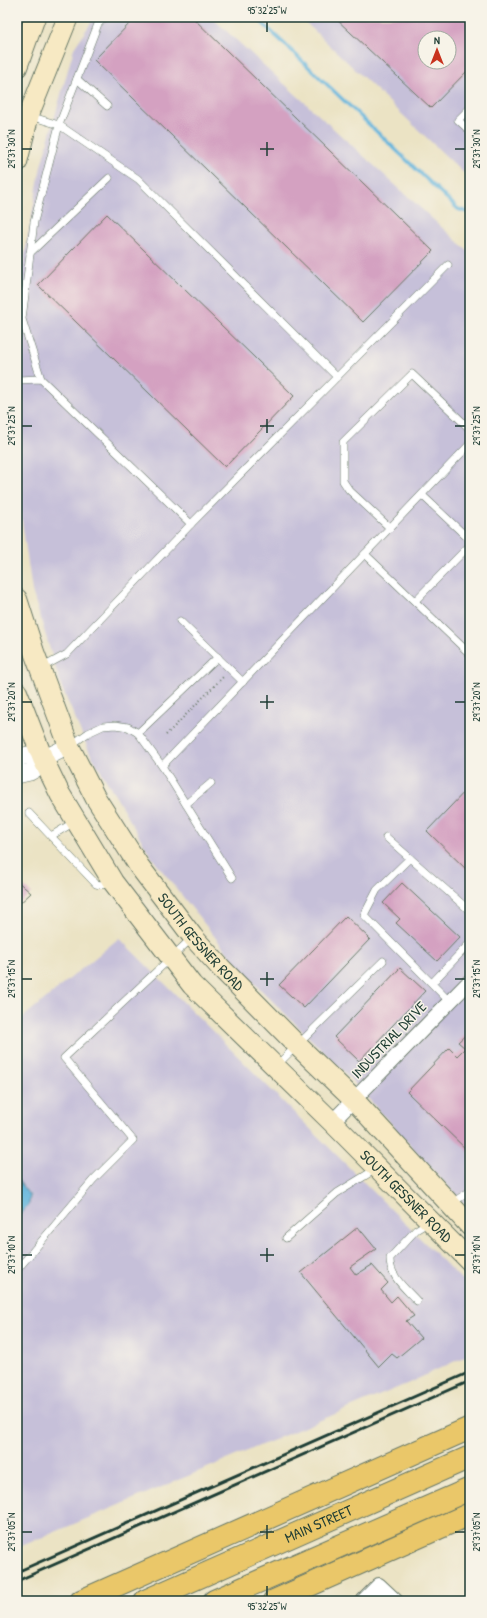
<svg xmlns="http://www.w3.org/2000/svg" width="487" height="1618" viewBox="0 0 487 1618" font-family="'Patrick Hand',sans-serif">
	<style>
		.industrial { fill: #c6c0d9; fill-rule: evenodd }
		.water { fill: #61b4dc; stroke: #407888 }
		.lines { fill: none; stroke-linecap: round; stroke-linejoin: round }
		.stream { stroke: #61b4dc; stroke-width: 3.5 }
		.building { fill: #d4a1c1; fill-rule: evenodd }
		.service-casing { stroke: #676; stroke-width: 8 }
		.minor-casing { stroke: #676; stroke-width: 16 }
		.tertiary-casing { stroke: #676; stroke-width: 18 }
		.secondary-casing { stroke: #676; stroke-width: 22 }
		.trunk-casing { stroke: #676; stroke-width: 24 }
		.path { stroke: #676; stroke-width: 2; stroke-dasharray: 1 3; stroke-linecap: butt }
		.service { stroke: #fff; stroke-width: 7 }
		.minor { stroke: #fff; stroke-width: 14 }
		.tertiary { stroke: #fff; stroke-width: 17 }
		.secondary { stroke: #f7e9c3; stroke-width: 20 }
		.trunk { stroke: #eac769; stroke-width: 22 }
		.rail { stroke: #1f3d34; stroke-width: 3 }
		.ticks { fill: none; stroke: #1f3d34; stroke-width: 1.5 }
		.labels { text-anchor: middle; stroke-width: 3; stroke-linejoin: round; paint-order: stroke }
		.street-label { font-size: 15px; fill: #1f3d34; stroke: #f7f3e8 }
		.neatline { fill: none; stroke: #1f3d34; stroke-width: 1.5 }
		.ticks-label { font-size: 10px; text-anchor: middle; fill: #1f3d34 }
	</style>
	<rect width="100%" height="100%" fill="#f7f3e8"/>
	<filter id="ink" filterUnits="userSpaceOnUse"><feTurbulence type="fractalNoise" baseFrequency=".025" numOctaves="2"/><feDisplacementMap in="SourceGraphic" scale="8" xChannelSelector="R" yChannelSelector="G"/><feConvolveMatrix kernelMatrix="1 2 1 2 8 2 1 2 1" color-interpolation-filters="sRGB"/></filter>
	<filter id="wash" filterUnits="userSpaceOnUse"><feTurbulence type="fractalNoise" baseFrequency=".012" numOctaves="4" result="noise"/><feDisplacementMap in="SourceGraphic" scale="16" xChannelSelector="R" yChannelSelector="G"/><feGaussianBlur stdDeviation="0.9" result="paint"/><feColorMatrix in="noise" values="0 0 0 0 0 0 0 0 0 0 0 0 0 0 0 0 0 1.4 0 .05"/><feComposite in="paint" operator="in"/></filter>
	<g filter="url(#wash)">
		<rect width="100%" height="100%" fill="#ebe3c4"/>
		<!-- industrial -->
		<g class="industrial">
			<path d="M95,17H211L470,253V1211L344,1072L242,971L152,858L89,751L62,688L32,591L17,486V296L41,166L74,48Z"/>
			<path d="M300,17H470V179ZM425,38H449V62H425Z"/>
			<path d="M119,938L470,1288V1354L409,1383L17,1548V1016L21,1019Z"/>
		</g>
		<!-- water -->
		<path class="water" d="M17,1179L30,1196L29,1204L17,1217Z"/>
		<g class="lines">
			<!-- stream -->
			<path class="stream" d="M256,17L458,209L470,213"/>
		</g>
		<g id="blocks">
			<!-- building -->
			<g class="building">
				<path d="M136,17H192L433,251L363,322L94,60Z"/>
				<path d="M334,17H462L470,25V68L431,108ZM425,38H449V62H425Z"/>
				<path d="M107,214L294,396L225,467L38,285Z"/>
				<path d="M470,786V873L427,831Z"/>
				<path d="M17,881L31,893L17,906Z"/>
				<path d="M402,883L460,937L437,961L396,923L400,919L383,903Z"/>
				<path d="M346,916L370,939L304,1008L279,985Z"/>
				<path d="M400,968L425,991L359,1061L334,1037Z"/>
				<path d="M470,1031V1153L407,1092L449,1048L457,1056L465,1048L458,1042Z"/>
				<path d="M358,1227L376,1249L350,1267L356,1275L372,1265L388,1283L381,1290L391,1302L397,1296L414,1316L406,1321L421,1338L397,1358L392,1354L379,1367L301,1273Z"/>
			</g>
		</g>
	</g>
	<g filter="url(#ink)">
		<use href="#blocks" fill-opacity="0" stroke="#676" stroke-width="1"/>
		<g class="lines">
			<defs>
				<g id="service">
					<path d="M105,17L98,24L59,125L138,179L337,377L191,524"/>
					<path d="M77,79L107,106"/>
					<path d="M470,108L458,120L470,131"/>
					<path d="M17,112L59,125L34,222L22,319L41,379"/>
					<path d="M30,253L109,178"/>
					<path d="M337,377L448,265"/>
					<path d="M17,380L41,379L191,524L67,654L41,668"/>
					<path d="M422,495L470,540"/>
					<path d="M390,528L349,490L343,481V442L412,374L470,429"/>
					<path d="M464,534L470,528"/>
					<path d="M365,554L470,654"/>
					<path d="M415,601L470,545"/>
					<path d="M180,621L243,682"/>
					<path d="M138,733L218,657"/>
					<path d="M71,745L88,733L103,726L115,725L128,727L138,733L162,766L232,878"/>
					<path d="M162,766L470,444"/>
					<path d="M186,804L211,783"/>
					<path d="M29,813L96,884L100,885L111,883"/>
					<path d="M51,836L76,821"/>
					<path d="M386,837L470,911"/>
					<path d="M410,858L377,890L364,915L450,1002"/>
					<path d="M432,983L470,943"/>
					<path d="M276,1066L383,961"/>
					<path d="M452,1203L470,1191"/>
					<path d="M286,1238L337,1193L376,1169"/>
					<path d="M17,1270L93,1180L133,1140L64,1058L193,937"/>
					<path d="M417,1301C406,1289 389,1276 390,1258L416,1230L429,1222"/>
				</g>
				<g id="minor">
					<path d="M332,1122L470,981"/>
					<path d="M363,1601L379,1585L396,1601"/>
				</g>
				<g id="tertiary">
					<path d="M17,758L28,755L43,759"/>
					<path d="M17,775L30,772L35,769L43,759L69,746"/>
				</g>
				<g id="secondary">
					<path d="M17,67L35,17"/>
					<path d="M17,162L29,114L68,17"/>
					<path id="s1" d="M17,599L34,652L69,746L95,797L139,866L193,937L221,968L297,1045L354,1100L470,1226"/>
					<path id="s2" d="M17,692L43,759L60,794L113,882L192,985L332,1122L470,1261"/>
				</g>
				<g id="trunk">
					<path d="M81,1601L470,1428"/>
					<path id="s3" d="M145,1601L470,1457"/>
					<path d="M214,1601L470,1489"/>
					<path d="M274,1601L470,1514"/>
				</g>
			</defs>
			<!-- service casing -->
			<use href="#service" class="service-casing"/>
			<!-- minor casing -->
			<use href="#minor" class="minor-casing"/>
			<!-- tertiary casing -->
			<use href="#tertiary" class="tertiary-casing"/>
			<!-- secondary casing -->
			<use href="#secondary" class="secondary-casing"/>
			<!-- trunk casing -->
			<use href="#trunk" class="trunk-casing"/>
			<!-- path -->
			<path class="path" d="M166,735L224,676"/>
			<!-- service -->
			<use href="#service" class="service"/>
			<!-- minor -->
			<use href="#minor" class="minor"/>
			<!-- tertiary -->
			<use href="#tertiary" class="tertiary"/>
			<!-- secondary -->
			<use href="#secondary" class="secondary"/>
			<!-- trunk -->
			<use href="#trunk" class="trunk"/>
			<!-- rail -->
			<g class="rail">
				<path d="M17,1572L470,1372"/>
				<path d="M17,1581L470,1381"/>
			</g>
		</g>
	</g>
	<!-- ticks -->
	<path class="ticks" d="M267,22V32M267,142V156M22,149H32M260,149H274M455,149H465M267,419V433M22,426H32M260,426H274M455,426H465M267,695V709M22,702H32M260,702H274M455,702H465M267,972V986M22,979H32M260,979H274M455,979H465M267,1248V1262M22,1255H32M260,1255H274M455,1255H465M267,1525V1539M22,1532H32M260,1532H274M455,1532H465M267,1586V1596"/>
	<g class="labels">
		<!-- street labels -->
		<g class="street-label">
			<text dy="5" stroke="none"><textPath href="#s1" startOffset="393">SOUTH GESSNER ROAD</textPath></text>
			<text transform="translate(389 1040) rotate(-46)" y="5">INDUSTRIAL DRIVE</text>
			<text dy="5" stroke="none"><textPath href="#s2" startOffset="644">SOUTH GESSNER ROAD</textPath></text>
			<text dy="5" stroke="none"><textPath href="#s3" startOffset="190">MAIN STREET</textPath></text>
		</g>
	</g>
	<!-- margin -->
	<rect width="487" height="1618" fill="none" stroke="#f7f3e8" stroke-width="44"/>
	<!-- north arrow -->
	<g transform="translate(437 50)"><circle r="19" fill="#f7f3e8" stroke="#a1aaa0"/>
	<path d="M0-3L7 15L0 10L-7 15Z" fill="#c8321e"/>
	<text y="-6" font-size="11" font-weight="bold" text-anchor="middle" fill="#1f3d34">N</text>
	</g>
	<rect x="22" y="22" width="443" height="1574" class="neatline"/>
	<g class="ticks-label">
		<text x="267" y="14">95°32'25"W</text>
		<text transform="translate(11 149) rotate(-90)" y="4">29°37'30"N</text>
		<text transform="translate(476 149) rotate(-90)" y="4">29°37'30"N</text>
		<text transform="translate(11 426) rotate(-90)" y="4">29°37'25"N</text>
		<text transform="translate(476 426) rotate(-90)" y="4">29°37'25"N</text>
		<text transform="translate(11 702) rotate(-90)" y="4">29°37'20"N</text>
		<text transform="translate(476 702) rotate(-90)" y="4">29°37'20"N</text>
		<text transform="translate(11 979) rotate(-90)" y="4">29°37'15"N</text>
		<text transform="translate(476 979) rotate(-90)" y="4">29°37'15"N</text>
		<text transform="translate(11 1255) rotate(-90)" y="4">29°37'10"N</text>
		<text transform="translate(476 1255) rotate(-90)" y="4">29°37'10"N</text>
		<text transform="translate(11 1532) rotate(-90)" y="4">29°37'05"N</text>
		<text transform="translate(476 1532) rotate(-90)" y="4">29°37'05"N</text>
		<text x="267" y="1610">95°32'25"W</text>
	</g>
</svg>
